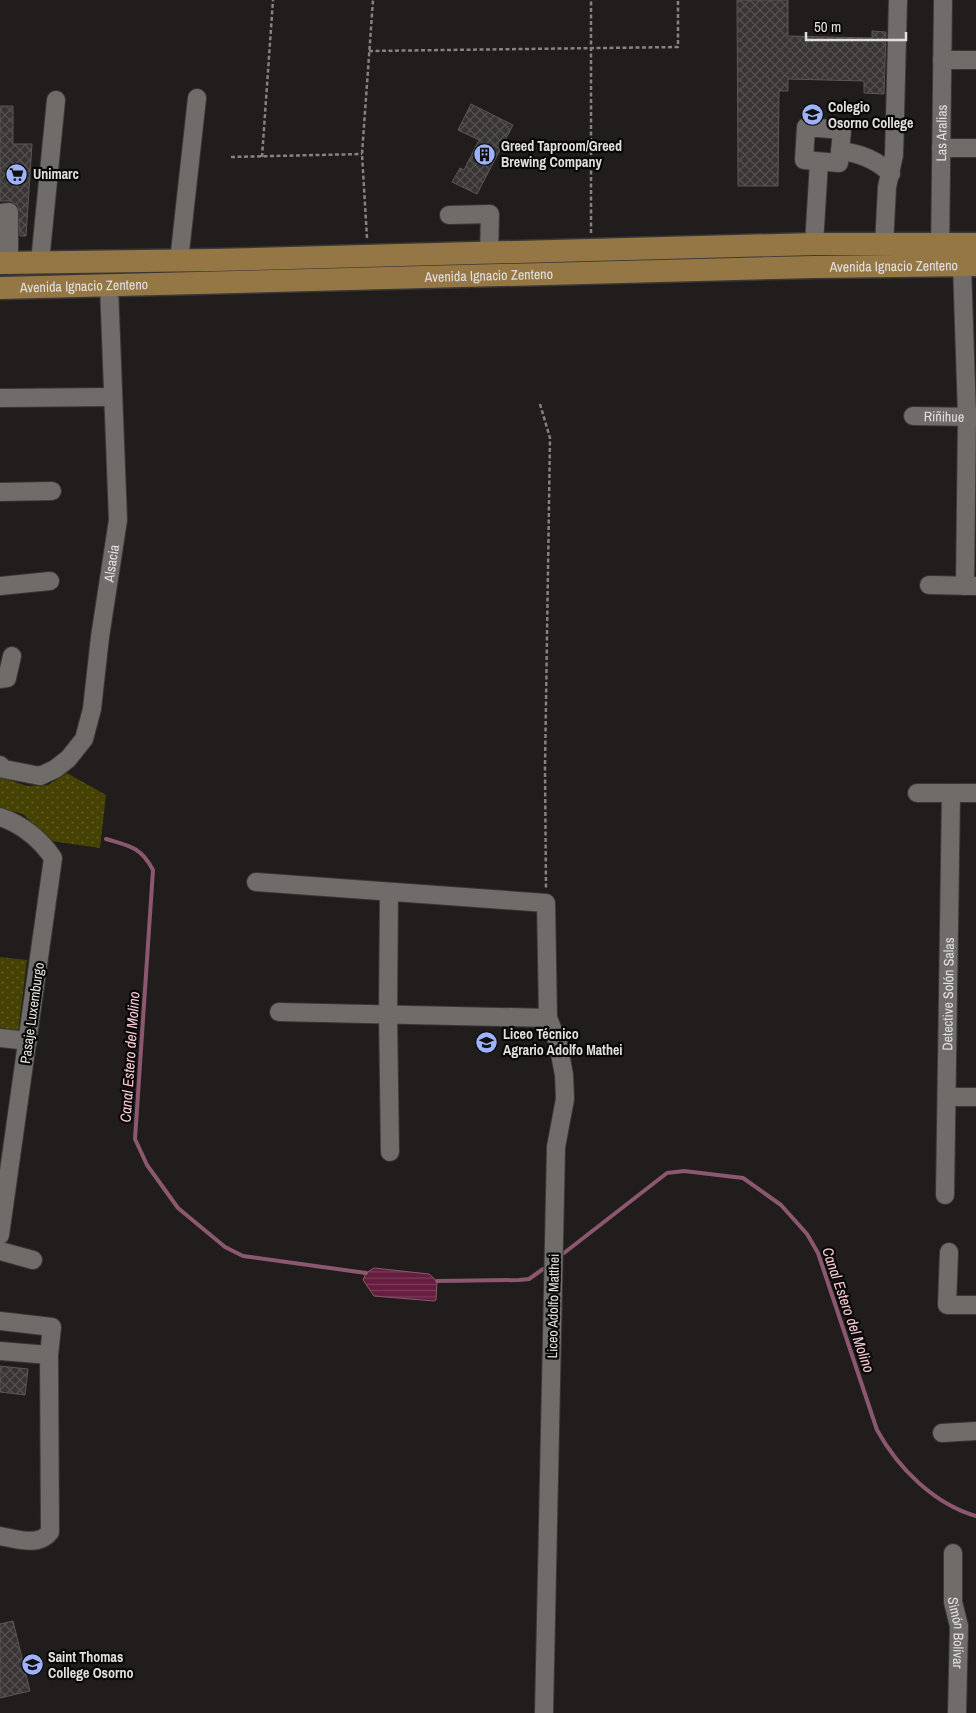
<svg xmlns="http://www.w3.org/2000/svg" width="976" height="1713" viewBox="0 0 976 1713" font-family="'Archivo Narrow',sans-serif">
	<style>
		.grass { fill: url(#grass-dots) }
		.water { fill: url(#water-rules); stroke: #8b586f }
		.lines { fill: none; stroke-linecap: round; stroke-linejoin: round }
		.stream { stroke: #8b586f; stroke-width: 4 }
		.building { fill: url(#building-cross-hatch); stroke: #5b5757 }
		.minor-casing { stroke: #3a3837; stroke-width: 20 }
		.major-casing { stroke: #3a3837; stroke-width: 25 }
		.path { stroke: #858281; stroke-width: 2.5; stroke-dasharray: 4 2.5; stroke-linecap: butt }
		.minor { stroke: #6f6c6a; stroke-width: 18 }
		.major { stroke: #947744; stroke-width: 22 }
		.labels { text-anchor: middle; stroke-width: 4.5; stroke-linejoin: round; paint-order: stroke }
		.poi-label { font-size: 14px; font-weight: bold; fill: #e2e0df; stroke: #090807; text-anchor: start }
		.street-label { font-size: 14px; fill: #e2e0df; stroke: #090807 }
		.water-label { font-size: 15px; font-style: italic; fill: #f9cadb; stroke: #090807 }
	</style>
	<defs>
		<pattern id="grass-dots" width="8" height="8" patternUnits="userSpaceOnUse" patternTransform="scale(1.25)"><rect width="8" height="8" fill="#454204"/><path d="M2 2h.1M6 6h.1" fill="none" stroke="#605d28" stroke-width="1.8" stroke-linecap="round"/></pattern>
		<pattern id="water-rules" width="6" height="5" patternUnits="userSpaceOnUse" patternTransform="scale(1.25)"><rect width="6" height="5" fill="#661d3f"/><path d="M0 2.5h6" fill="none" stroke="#7c3e5a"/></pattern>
		<pattern id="building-cross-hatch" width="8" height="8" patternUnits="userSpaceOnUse" patternTransform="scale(1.25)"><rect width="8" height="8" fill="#383534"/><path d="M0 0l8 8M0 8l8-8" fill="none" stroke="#545251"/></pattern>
	</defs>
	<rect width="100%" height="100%" fill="#201d1c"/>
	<!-- grass -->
	<g class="grass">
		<path d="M67,773L106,795L100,848L51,841L23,814L0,808V777L27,786L48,785Z"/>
		<path d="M0,957L27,960L18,1033L0,1031Z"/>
	</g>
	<!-- water -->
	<path class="water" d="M374,1268L429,1274L437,1281L436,1300L434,1301L374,1296L363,1280L366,1273Z"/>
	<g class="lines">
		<!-- stream -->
		<g class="stream">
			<path d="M106,839C130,846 141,847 153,870L135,1139L147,1165L178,1208L225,1247L243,1256L366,1273"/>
			<path d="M564,1253L667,1173L684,1171L743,1178L781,1205L807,1234L818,1253L877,1430C898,1468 934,1504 976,1516"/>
			<path d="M437,1281L519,1280L529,1279L543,1269"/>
		</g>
	</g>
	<!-- building -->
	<g class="building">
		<path d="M737,0H788V36L872,38V31L886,32L884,94L864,93V81L788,79V91H779L778,186H738Z"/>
		<path d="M471,104L513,125L477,194L452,182L460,168L464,170L479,140L458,130Z"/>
		<path d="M0,106H13V144H32L26,236H20L18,206L11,201H0Z"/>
		<path d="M0,1366L28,1369L25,1395L0,1392Z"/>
		<path d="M13,1621L30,1691L0,1698V1624Z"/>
	</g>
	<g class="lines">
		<defs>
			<g id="minor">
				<path d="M942,60H976"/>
				<path d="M806,127L842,130L839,163L804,160Z"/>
				<path d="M941,148H976"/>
				<path d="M840,151C860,153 877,160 891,174"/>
				<path d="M0,213L9,212V263"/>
				<path d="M449,215L490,214L489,254"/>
				<path d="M814,244L819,162"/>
				<path d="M884,245L887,187L894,155L898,0"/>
				<path id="s1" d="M940,255L943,0"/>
				<path d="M179,261L197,98"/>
				<path d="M40,262L56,100"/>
				<path d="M962,265L967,416L965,586"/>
				<path d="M0,398L113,397"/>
				<path id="s2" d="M913,416L976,417"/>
				<path d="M0,492L52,491"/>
				<path d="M929,585L976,586"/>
				<path d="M0,586L50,581"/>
				<path d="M0,679L7,678L12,656"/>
				<path id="s3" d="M0,765L4,769L40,776L55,769L68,759L84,739L92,709L100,637L118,520L109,286"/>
				<path d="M917,793H976"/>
				<path d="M0,817C22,824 41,840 53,858L0,1235"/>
				<path d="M256,882L546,903L548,1018L558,1043L564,1075L565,1099L556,1147L544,1713"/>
				<path d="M389,892L388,1014L390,1152"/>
				<path d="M279,1012L548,1018"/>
				<path d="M0,1038L28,1041"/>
				<path d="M947,1097H976"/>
				<path id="s4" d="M945,1195L951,793"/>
				<path d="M0,1251L33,1260"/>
				<path d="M949,1252L947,1305H976"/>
				<path d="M0,1321L52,1327L49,1355"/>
				<path d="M0,1351L49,1355L50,1532C39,1547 17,1539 0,1536"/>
				<path d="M942,1433L976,1431"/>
				<path id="s5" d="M953,1553V1602L959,1626L957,1713"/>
			</g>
			<g id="major">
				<path d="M0,263L214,260L814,244H976"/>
				<path id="s6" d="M0,288L814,267L976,265"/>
			</g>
		</defs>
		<!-- minor casing -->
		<use href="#minor" class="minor-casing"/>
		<!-- major casing -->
		<use href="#major" class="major-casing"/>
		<!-- path -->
		<g class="path">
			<path d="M369,51L678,47V0"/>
			<path d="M231,157L362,154"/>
			<path d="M262,157L273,0"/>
			<path d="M591,233V0"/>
			<path d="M367,238L362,154L373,0"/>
			<path d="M540,404L550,438L545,768L546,889"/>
		</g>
		<!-- minor -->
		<use href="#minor" class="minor"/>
		<!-- major -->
		<use href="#major" class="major"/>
	</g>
	<!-- icons -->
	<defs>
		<symbol id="school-disc" viewBox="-11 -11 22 22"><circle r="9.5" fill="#9fb3fd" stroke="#090807"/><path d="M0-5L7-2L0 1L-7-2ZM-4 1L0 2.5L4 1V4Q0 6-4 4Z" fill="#111"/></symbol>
		<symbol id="building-disc" viewBox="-11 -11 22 22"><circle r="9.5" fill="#9fb3fd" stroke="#090807"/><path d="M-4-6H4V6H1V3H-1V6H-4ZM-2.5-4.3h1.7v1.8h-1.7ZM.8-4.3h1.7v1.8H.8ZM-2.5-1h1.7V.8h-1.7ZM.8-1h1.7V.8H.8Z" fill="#111"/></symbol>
		<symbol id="supermarket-disc" viewBox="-11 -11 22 22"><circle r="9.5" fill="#9fb3fd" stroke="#090807"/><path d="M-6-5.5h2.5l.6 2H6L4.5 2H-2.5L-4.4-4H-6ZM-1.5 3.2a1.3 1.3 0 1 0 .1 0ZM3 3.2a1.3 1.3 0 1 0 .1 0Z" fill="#111"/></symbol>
	</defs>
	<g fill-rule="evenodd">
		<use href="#school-disc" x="800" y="102" width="25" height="25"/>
		<use href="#building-disc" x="472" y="142" width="25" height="25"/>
		<use href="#supermarket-disc" x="4" y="162" width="25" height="25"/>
		<use href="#school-disc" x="474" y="1030" width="25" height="25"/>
		<use href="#school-disc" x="20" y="1652" width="25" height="25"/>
	</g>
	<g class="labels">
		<!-- poi labels -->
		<g class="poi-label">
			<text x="828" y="112">Colegio<tspan x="828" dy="16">Osorno College</tspan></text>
			<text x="501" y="151">Greed Taproom/Greed<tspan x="501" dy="16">Brewing Company</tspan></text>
			<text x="33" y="179">Unimarc</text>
			<text x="503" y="1039">Liceo Técnico<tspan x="503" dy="16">Agrario Adolfo Mathei</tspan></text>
			<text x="48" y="1662">Saint Thomas<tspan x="48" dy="16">College Osorno</tspan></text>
		</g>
		<!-- street labels -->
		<g class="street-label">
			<text dy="5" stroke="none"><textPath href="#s1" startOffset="122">Las Aralias</textPath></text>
			<text dy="5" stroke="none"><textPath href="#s6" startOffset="894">Avenida Ignacio Zenteno</textPath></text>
			<text dy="5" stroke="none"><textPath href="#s6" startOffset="489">Avenida Ignacio Zenteno</textPath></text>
			<text dy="5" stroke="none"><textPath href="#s6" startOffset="84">Avenida Ignacio Zenteno</textPath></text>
			<text dy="5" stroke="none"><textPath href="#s2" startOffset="31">Riñihue</textPath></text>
			<text dy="5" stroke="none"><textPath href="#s3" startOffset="279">Alsacia</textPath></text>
			<text dy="5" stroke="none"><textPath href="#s4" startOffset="201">Detective Solón Salas</textPath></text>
			<text transform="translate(32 1013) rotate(-82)" y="5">Pasaje Luxemburgo</text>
			<text transform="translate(553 1306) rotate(-89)" y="5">Liceo Adolfo Matthei</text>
			<text dy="5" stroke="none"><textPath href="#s5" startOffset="80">Simón Bolívar</textPath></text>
		</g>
		<!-- water labels -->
		<g class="water-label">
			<text transform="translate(130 1057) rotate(-86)" y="5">Canal Estero del Molino</text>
			<text transform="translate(848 1310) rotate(71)" y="5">Canal Estero del Molino</text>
		</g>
	</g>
	<!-- scale -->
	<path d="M806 32v8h100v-8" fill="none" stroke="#e2e0df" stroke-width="2.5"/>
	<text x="814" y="32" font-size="15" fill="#e2e0df" stroke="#090807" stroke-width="4" paint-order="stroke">50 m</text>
</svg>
